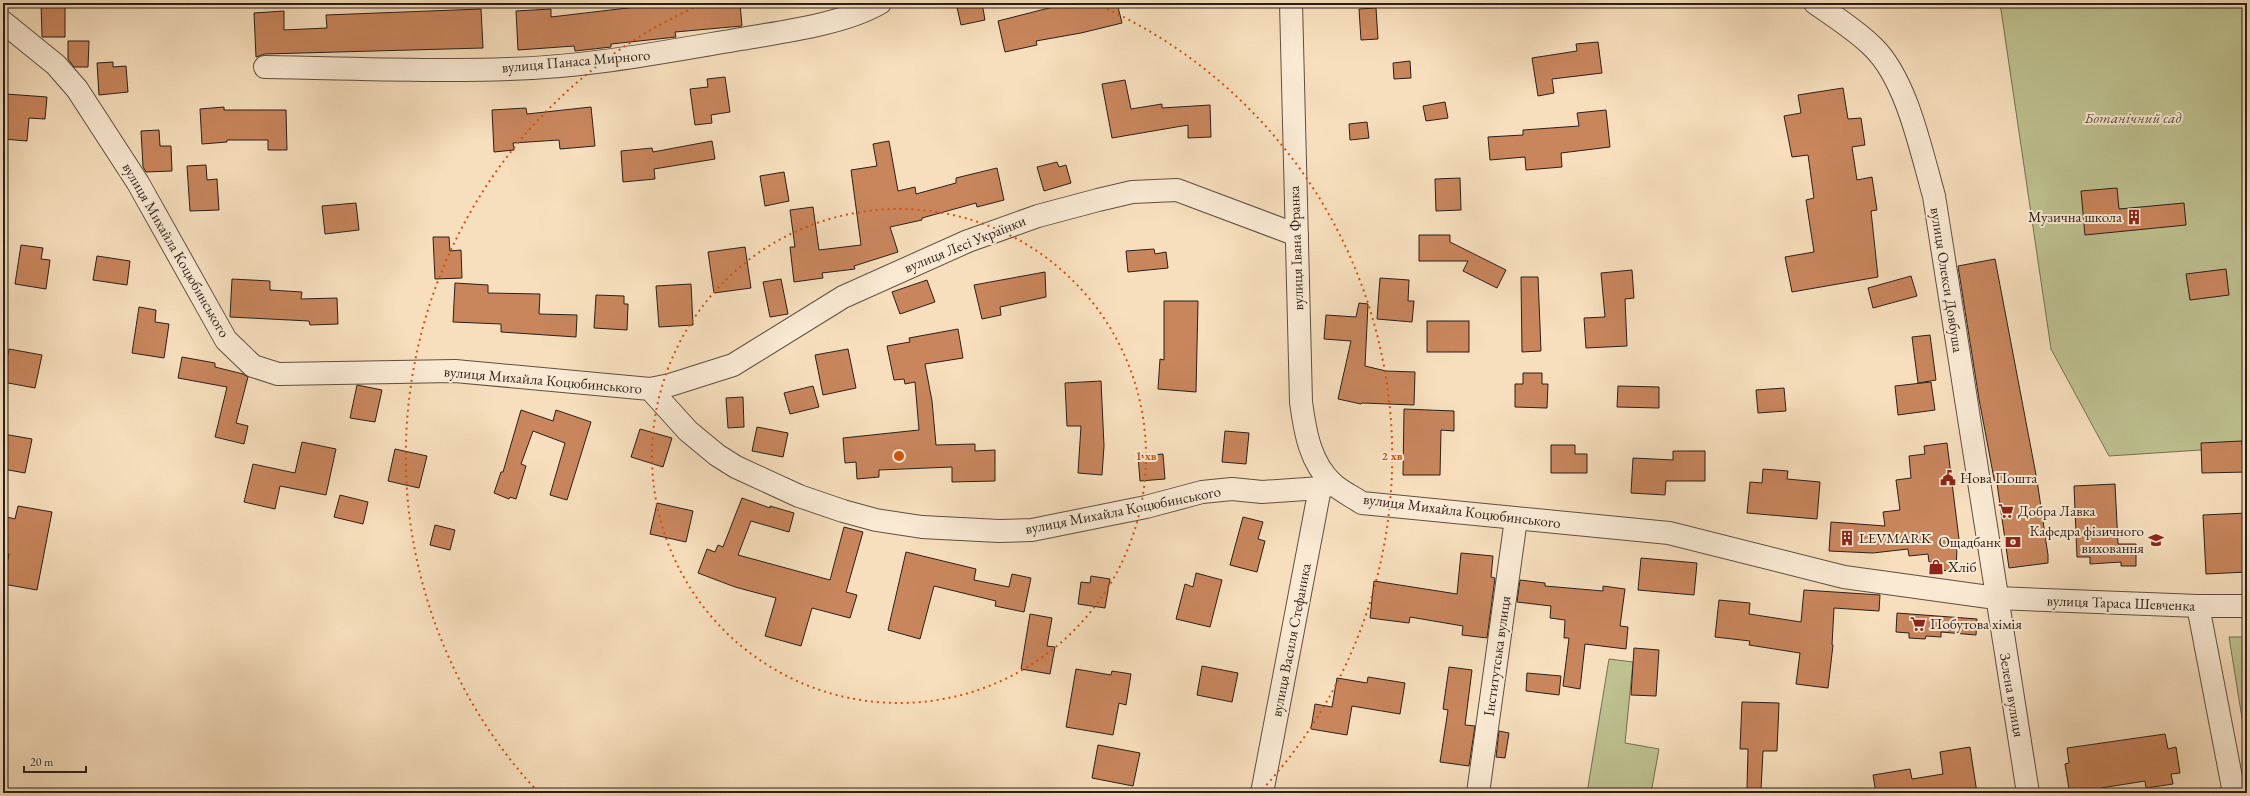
<svg xmlns="http://www.w3.org/2000/svg" width="2250" height="796" viewBox="0 0 2250 796" font-family="'EB Garamond',serif">
	<style>
		.green { fill: #bec190; stroke: #747054 }
		.building { fill: #c9865d; stroke: #2b1f19 }
		.lines { fill: none; stroke-linecap: round; stroke-linejoin: round }
		.minor-casing { stroke: #5e4f42; stroke-width: 24 }
		.minor { stroke: #faead4; stroke-width: 22 }
		.ring { fill: none; stroke: #d5530d; stroke-width: 2; stroke-dasharray: 2 4 }
		.labels { text-anchor: middle; stroke-width: 4; stroke-linejoin: round; paint-order: stroke }
		.street-label { font-size: 15px; fill: #2b1f19; stroke: #faead4 }
		.park-label { font-size: 15px; font-style: italic; fill: #57503d; stroke: #faead4 }
		.poi-label { font-size: 15px; fill: #2b1f19; stroke: #faead4; text-anchor: start }
		.centre { fill: #d5530d; stroke: #faead4; stroke-width: 2 }
		.ring-label { font-size: 12px; text-anchor: middle; font-weight: bold; fill: #d5530d; stroke: #faead4; stroke-width: 4; stroke-linejoin: round; paint-order: stroke }
	</style>
	<rect width="100%" height="100%" fill="#f7dfbd"/>
	<filter id="stains"><feTurbulence type="fractalNoise" baseFrequency=".005" numOctaves="4"/><feColorMatrix values="0 0 0 0 .2 0 0 0 0 .09 0 0 0 0 .02 0 0 0 .5 -.17"/></filter>
	<radialGradient id="worn" r=".72"><stop offset=".6" stop-color="#630" stop-opacity="0"/><stop offset="1" stop-color="#630" stop-opacity=".3"/></radialGradient>
	<!-- green -->
	<g class="green">
		<path d="M2000,3H2247V447L2109,456L2051,349Z"/>
		<path d="M2229,637H2247V749Z"/>
		<path d="M1609,659L1633,662L1625,743L1659,749L1651,793H1587Z"/>
	</g>
	<!-- building -->
	<g class="building">
		<path d="M41,3H65V37H42Z"/>
		<path d="M636,3H656V6L679,3H740L742,26L675,32L676,37L611,44V47L575,51L574,46L518,50L516,11L551,9V17L636,7Z"/>
		<path d="M956,3H982L985,20L961,25Z"/>
		<path d="M1084,3H1117L1122,23L1081,33L1036,41L1037,45L1005,52L998,21L1049,8Z"/>
		<path d="M1376,8L1378,39L1361,40L1359,9Z"/>
		<path d="M481,9L483,48L265,54L256,57L254,13L284,11V30L327,28L326,15Z"/>
		<path d="M68,41H89L88,67H74L68,59Z"/>
		<path d="M1598,42L1602,73L1552,79L1554,93L1538,96L1532,58L1577,51L1576,44Z"/>
		<path d="M1410,61L1411,78L1394,79L1393,63Z"/>
		<path d="M113,62V67L126,66L128,92L99,95L97,63Z"/>
		<path d="M725,77L730,112L711,115L712,123L695,125L690,89L708,87L707,79Z"/>
		<path d="M1125,80L1131,109L1162,104V108L1210,105L1211,137L1188,138V125L1112,138L1102,84Z"/>
		<path d="M1843,88L1848,119L1861,118L1865,145L1852,147L1857,180L1872,177L1877,210L1871,211L1878,277L1792,292L1785,257L1814,252L1806,200L1814,198L1808,155L1792,157L1784,116L1801,113L1798,95Z"/>
		<path d="M6,94L47,97L45,119L29,118L27,141L3,139V109H5Z"/>
		<path d="M1445,102L1448,118L1426,121L1423,106Z"/>
		<path d="M224,107V110H286L287,150H268V140H227V142L202,144L200,109Z"/>
		<path d="M591,107L595,146L560,149L559,140L513,143L514,150L494,152L492,110L526,108L527,114Z"/>
		<path d="M1606,110L1610,147L1561,153L1562,167L1526,170L1525,157L1490,160L1488,137L1523,135V130L1579,126L1577,113Z"/>
		<path d="M1367,122L1369,138L1350,140L1349,124Z"/>
		<path d="M159,130L160,146H171L172,171L146,172L143,167L141,131Z"/>
		<path d="M712,141L715,159L654,169L655,179L623,182L621,151L652,148L653,152Z"/>
		<path d="M889,141L898,191L915,187L916,194L956,183V178L997,168L1004,200L977,207L976,203L922,218V220L890,227L898,252L854,266L855,269L822,273L823,278L794,282L790,247H795L790,210L813,207L819,250L861,245L851,170L877,166L873,144Z"/>
		<path d="M1057,162L1059,167L1066,165L1071,183L1044,191L1037,167Z"/>
		<path d="M206,165L207,180L217,179L219,210L190,211L187,166Z"/>
		<path d="M784,172L789,201L765,206L760,176Z"/>
		<path d="M1460,178L1461,210L1436,211L1435,179Z"/>
		<path d="M2117,188L2119,209L2184,203L2186,225L2085,235L2081,191Z"/>
		<path d="M356,203L359,230L325,234L322,206Z"/>
		<path d="M1419,235H1450V242L1506,270L1497,288L1463,271L1468,261H1419Z"/>
		<path d="M433,237H449L450,251L461,250L462,278L435,279Z"/>
		<path d="M21,245L43,248L41,259L50,260L46,289L15,284Z"/>
		<path d="M745,247L751,288L714,293L708,252Z"/>
		<path d="M1154,249L1155,254L1166,252L1168,268L1128,272L1126,251Z"/>
		<path d="M97,256L130,261L127,285L93,280Z"/>
		<path d="M1995,259L2037,480L2048,555V563L2009,568L1997,483L1995,484L1979,399L1958,266Z"/>
		<path d="M2226,269L2229,295L2190,300L2186,274Z"/>
		<path d="M1632,270L1634,298L1625,299L1627,346L1586,348L1584,318L1605,317L1601,273Z"/>
		<path d="M1045,272L1046,297L1000,307L1001,315L982,319L974,285Z"/>
		<path d="M1911,276L1917,296L1873,308L1868,288Z"/>
		<path d="M1521,277H1538L1541,351L1522,352Z"/>
		<path d="M1380,278L1409,280L1408,301H1414L1412,322L1377,319Z"/>
		<path d="M232,279L270,281V290L302,292L301,299L337,298L338,324L310,325L309,321L230,317Z"/>
		<path d="M781,279L788,314L770,317L763,282Z"/>
		<path d="M927,280L935,302L900,314L892,292Z"/>
		<path d="M455,283L488,285V293L540,294L539,314L577,315L576,337L501,332V324L453,322Z"/>
		<path d="M691,284L693,325L659,327L656,286Z"/>
		<path d="M596,295L624,296V304H628L627,330L594,328Z"/>
		<path d="M1164,301H1198L1196,392L1158,389L1160,359L1164,360Z"/>
		<path d="M1359,303L1368,304L1365,366L1386,371L1415,372L1414,405L1362,403L1361,404L1338,399L1351,341L1324,339L1326,315L1356,317Z"/>
		<path d="M139,307L156,310L155,322L169,324L164,358L132,353Z"/>
		<rect x="1427" y="321" width="42" height="31"/>
		<path d="M958,329L963,358L925,364L932,401L936,445L975,444V451L995,450V481L952,482V467L879,470V477L857,479L856,462L845,463L843,438L919,430L915,382L905,384L904,379L894,380L887,346L910,342L909,338Z"/>
		<path d="M1930,335L1936,380L1918,383L1912,337Z"/>
		<path d="M9,349L42,355L35,388L3,382Z"/>
		<path d="M848,349L856,388L823,395L815,355Z"/>
		<path d="M182,357L215,363V367L243,374L248,377L236,423L248,426L244,444L215,437L227,387L178,378Z"/>
		<path d="M1523,373H1542V384H1548L1547,408L1515,407V384H1523Z"/>
		<path d="M1101,381L1104,446L1102,475L1078,473L1081,426H1067L1065,383Z"/>
		<path d="M1931,382L1935,410L1898,415L1895,386Z"/>
		<path d="M357,385L382,390L375,422L350,418Z"/>
		<path d="M813,386L819,407L790,414L784,393Z"/>
		<path d="M1618,386L1659,387V408L1617,407Z"/>
		<path d="M1784,388L1786,411L1758,413L1756,390Z"/>
		<path d="M743,397L744,427L728,428L726,398Z"/>
		<path d="M1404,409L1454,411V431L1441,430L1440,475H1403Z"/>
		<path d="M521,410L553,421L556,410L591,422L567,500L550,495L565,443L533,431L521,464L526,466L516,499L510,497L509,499L494,493L501,472H503Z"/>
		<path d="M757,427L788,433L783,457L752,451Z"/>
		<path d="M640,429L672,438L663,467L631,457Z"/>
		<path d="M1225,431L1249,433L1246,464L1222,462Z"/>
		<path d="M3,434L32,439L25,473L3,469Z"/>
		<path d="M2242,441V445H2247V472L2202,473L2201,443Z"/>
		<path d="M302,442L336,449L326,495L280,486L275,509L244,502L253,464L295,473Z"/>
		<path d="M1947,443L1960,547L1957,548L1956,571L1932,570V562H1929L1928,554L1909,556L1908,549L1873,553L1829,551L1831,522L1885,526L1883,512L1900,510L1896,480L1911,478L1909,456L1925,454L1924,446Z"/>
		<path d="M1551,445H1575V454H1587V473H1551Z"/>
		<path d="M395,449L427,456L419,488L388,481Z"/>
		<path d="M1673,451H1705V481H1666L1665,495L1631,493L1633,458L1673,460Z"/>
		<path d="M1163,454L1165,479L1140,481L1138,456Z"/>
		<path d="M1763,469L1788,471L1787,479L1820,482L1817,519L1747,513L1750,482L1762,483Z"/>
		<path d="M2115,484L2118,544H2136V566H2121V562L2090,564V557H2077L2074,486Z"/>
		<path d="M340,495L368,502L363,524L334,517Z"/>
		<path d="M742,498L770,508V506L794,513L789,532L751,521L738,555L830,580L844,527L863,532L846,592L857,595L850,618L812,608L801,646L765,636L776,598L735,587L698,573L707,549L715,552L718,545L723,547Z"/>
		<path d="M657,503L693,511L686,542L650,534Z"/>
		<path d="M18,506L52,512L37,590L3,584L9,554L3,553V516L15,519Z"/>
		<path d="M2247,513V572L2206,574L2203,515Z"/>
		<path d="M1243,517L1263,522L1258,539L1265,541L1257,572L1230,565Z"/>
		<path d="M435,525L455,530L450,550L430,545Z"/>
		<path d="M906,552L976,569L974,580L1009,587L1012,574L1031,578L1024,612L995,606L996,601L934,586L920,639L888,630Z"/>
		<path d="M1461,553L1493,556L1491,577L1495,578L1487,638L1462,635L1463,626L1410,617L1409,623L1370,618L1374,581L1457,594Z"/>
		<path d="M1641,558L1697,563L1694,595L1638,590Z"/>
		<path d="M1196,573L1222,580L1210,627L1176,619L1185,584L1193,587Z"/>
		<path d="M1091,576L1110,579L1105,608L1078,604L1081,582L1090,583Z"/>
		<path d="M1520,580L1545,583V586L1603,591V586L1625,589L1620,626L1628,627L1626,649L1585,644L1580,689L1563,686L1569,638H1564L1565,620L1550,618L1551,606L1517,602Z"/>
		<path d="M1804,590L1880,595L1879,611L1834,608L1832,645H1833L1828,688L1796,684L1800,653L1749,645L1750,641L1715,637L1719,600L1750,603L1749,614L1801,622Z"/>
		<path d="M1897,613L1977,619L1976,635L1941,632V637L1926,636L1925,639L1909,638V633L1896,632Z"/>
		<path d="M1030,614L1052,618L1047,646L1055,647L1050,674L1021,669Z"/>
		<path d="M1634,648L1659,650L1656,696L1631,695Z"/>
		<path d="M1202,666L1238,673L1232,702L1197,695Z"/>
		<path d="M1449,667L1472,670L1465,725L1475,726L1469,766L1440,762L1448,710L1443,709Z"/>
		<path d="M1076,669L1111,675L1112,671L1131,674L1126,705L1119,703L1113,735L1066,727Z"/>
		<path d="M1527,673L1561,676L1559,695L1526,691Z"/>
		<path d="M1368,677L1405,683L1400,714L1352,706L1347,735L1311,729L1315,704L1332,707L1337,678L1367,683Z"/>
		<path d="M1742,702L1779,703L1777,751H1763L1761,790L1747,789L1748,749H1740Z"/>
		<path d="M1499,731L1509,733L1505,758L1496,757Z"/>
		<path d="M2165,734L2168,749L2176,747L2180,773L2171,774L2173,784L2146,788L2145,781L2101,788V793H2074L2073,788L2069,789L2065,764L2069,763L2067,748Z"/>
		<path d="M1098,745L1140,753L1133,786L1092,778Z"/>
		<path d="M1970,747L1977,793H1876L1873,775L1910,769L1912,779L1943,774L1940,752Z"/>
	</g>
	<g class="lines">
		<defs>
			<g id="minor">
				<path d="M1291,3L1301,402C1305,432 1310,463 1333,484C1341,491 1353,497 1362,503L1669,533L1844,577L1996,598L2198,606H2247"/>
				<path d="M1815,3C1835,17 1856,30 1873,47C1907,80 1921,151 1934,196L2028,793"/>
				<path d="M3,22L56,65L77,89L138,183L226,340L253,366L278,374L455,371L650,389L688,431L717,455L736,467L799,496L843,511L876,520L922,527L999,531L1032,530L1146,507L1202,492L1232,489L1262,492L1320,488L1333,484"/>
				<path d="M265,67C346,68 428,72 509,69C587,67 664,52 741,39C782,32 844,24 880,3"/>
				<path d="M650,389L670,385L733,365L843,297L968,241L1038,216L1098,200L1132,192L1177,190L1297,235"/>
				<path d="M2198,606L2234,793"/>
				<path d="M1262,793L1320,488"/>
				<path d="M1478,793L1516,519"/>
			</g>
		</defs>
		<!-- minor casing -->
		<use href="#minor" class="minor-casing"/>
		<!-- minor -->
		<use href="#minor" class="minor"/>
	</g>
	<!-- distance rings -->
	<g class="ring">
		<circle cx="899" cy="456" r="247"/>
		<path d="M538 792A493 493 0 0 1 702 4M1096 4A493 493 0 0 1 1260 792"/>
	</g>
	<!-- icons -->
	<defs>
		<symbol id="building-bare" viewBox="-9 -9 18 18"><path d="M-4-6H4V6H1V3H-1V6H-4ZM-2.5-4.3h1.7v1.8h-1.7ZM.8-4.3h1.7v1.8H.8ZM-2.5-1h1.7V.8h-1.7ZM.8-1h1.7V.8H.8Z" fill="#8f2418" stroke="#faead4" stroke-width="2.5" paint-order="stroke"/></symbol>
		<symbol id="civic-bare" viewBox="-9 -9 18 18"><path d="M-.6-6.5H3V-4.5H.6V-3L4-1V1h2V6H-6V1h2V-1L-.6-3ZM-1.2 2.5V6h2.4V2.5Z" fill="#8f2418" stroke="#faead4" stroke-width="2.5" paint-order="stroke"/></symbol>
		<symbol id="supermarket-bare" viewBox="-9 -9 18 18"><path d="M-6-5.5h2.5l.6 2H6L4.5 2H-2.5L-4.4-4H-6ZM-1.5 3.2a1.3 1.3 0 1 0 .1 0ZM3 3.2a1.3 1.3 0 1 0 .1 0Z" fill="#8f2418" stroke="#faead4" stroke-width="2.5" paint-order="stroke"/></symbol>
		<symbol id="university-bare" viewBox="-9 -9 18 18"><path d="M0-5L7-2L0 1L-7-2ZM-4 1L0 2.5L4 1V4Q0 6-4 4Z" fill="#8f2418" stroke="#faead4" stroke-width="2.5" paint-order="stroke"/></symbol>
		<symbol id="bank-bare" viewBox="-9 -9 18 18"><path d="M-6-4H6V4H-6ZM0-2.3a2.3 2.3 0 1 0 0 4.6a2.3 2.3 0 1 0 0-4.6Z" fill="#8f2418" stroke="#faead4" stroke-width="2.5" paint-order="stroke"/></symbol>
		<symbol id="shop-bare" viewBox="-9 -9 18 18"><path d="M-5-2.5h2.3a2.7 3.5 0 0 1 5.4 0H5L5.5 6h-11ZM-1.5-2.5h3a1.5 2.3 0 0 0-3 0Z" fill="#8f2418" stroke="#faead4" stroke-width="2.5" paint-order="stroke"/></symbol>
	</defs>
	<g fill-rule="evenodd">
		<use href="#building-bare" x="2123" y="206" width="22" height="22"/>
		<use href="#civic-bare" x="1937" y="467" width="22" height="22"/>
		<use href="#supermarket-bare" x="1995" y="500" width="22" height="22"/>
		<use href="#building-bare" x="1836" y="527" width="22" height="22"/>
		<use href="#university-bare" x="2145" y="529" width="22" height="22"/>
		<use href="#bank-bare" x="2002" y="531" width="22" height="22"/>
		<use href="#shop-bare" x="1925" y="556" width="22" height="22"/>
		<use href="#supermarket-bare" x="1907" y="613" width="22" height="22"/>
	</g>
	<g class="labels">
		<!-- street labels -->
		<g class="street-label">
			<text transform="translate(576 61) rotate(-5)" y="5">вулиця Панаса Мирного</text>
			<text transform="translate(965 244) rotate(-22)" y="5">вулиця Лесі Українки</text>
			<text transform="translate(1296 248) rotate(-92)" y="5">вулиця Івана Франка</text>
			<text transform="translate(176 250) rotate(60)" y="5">вулиця Михайла Коцюбинського</text>
			<text transform="translate(1947 280) rotate(81)" y="5">вулиця Олекси Довбуша</text>
			<text transform="translate(543 380) rotate(5)" y="5">вулиця Михайла Коцюбинського</text>
			<text transform="translate(1123 510) rotate(-11)" y="5">вулиця Михайла Коцюбинського</text>
			<text transform="translate(1462 511) rotate(7)" y="5">вулиця Михайла Коцюбинського</text>
			<text transform="translate(2121 603) rotate(2)" y="5">вулиця Тараса Шевченка</text>
			<text transform="translate(1291 640) rotate(-79)" y="5">вулиця Василя Стефаника</text>
			<text transform="translate(1497 656) rotate(-82)" y="5">Інститутська вулиця</text>
			<text transform="translate(2012 695) rotate(80)" y="5">Зелена вулиця</text>
		</g>
		<!-- park labels -->
		<g class="park-label">
			<text x="2133" y="123">Ботанічний сад</text>
		</g>
		<!-- poi labels -->
		<g class="poi-label">
			<text x="2122" y="222" text-anchor="end">Музична школа</text>
			<text x="1960" y="483">Нова Пошта</text>
			<text x="2018" y="516">Добра Лавка</text>
			<text x="2144" y="536" text-anchor="end">Кафедра фізичного<tspan x="2144" dy="17">виховання</tspan></text>
			<text x="1859" y="543">LEVMARK</text>
			<text x="2001" y="547" text-anchor="end">Ощадбанк</text>
			<text x="1948" y="572">Хліб</text>
			<text x="1930" y="629">Побутова хімія</text>
		</g>
	</g>
	<circle cx="899" cy="456" r="6" class="centre"/>
	<g class="ring-label">
		<text x="1146" y="460">1 хв</text>
		<text x="1392" y="460">2 хв</text>
	</g>
	<!-- margin -->
	<rect width="2250" height="796" fill="none" stroke="#f7dfbd" stroke-width="16"/>
	<rect x="4" y="4" width="2242" height="788" fill="none" stroke="#2b1f19" stroke-width="2"/>
	<rect x="8" y="8" width="2234" height="780" fill="none" stroke="#2b1f19"/>
	<!-- scale -->
	<path d="M24 766v6h62v-6" fill="none" stroke="#2b1f19" stroke-width="2"/>
	<text x="30" y="766" font-size="12" fill="#2b1f19" stroke="#faead4" stroke-width="3" paint-order="stroke">20 m</text>
	<rect width="100%" height="100%" filter="url(#stains)"/>
	<rect width="100%" height="100%" fill="url(#worn)"/>
</svg>
